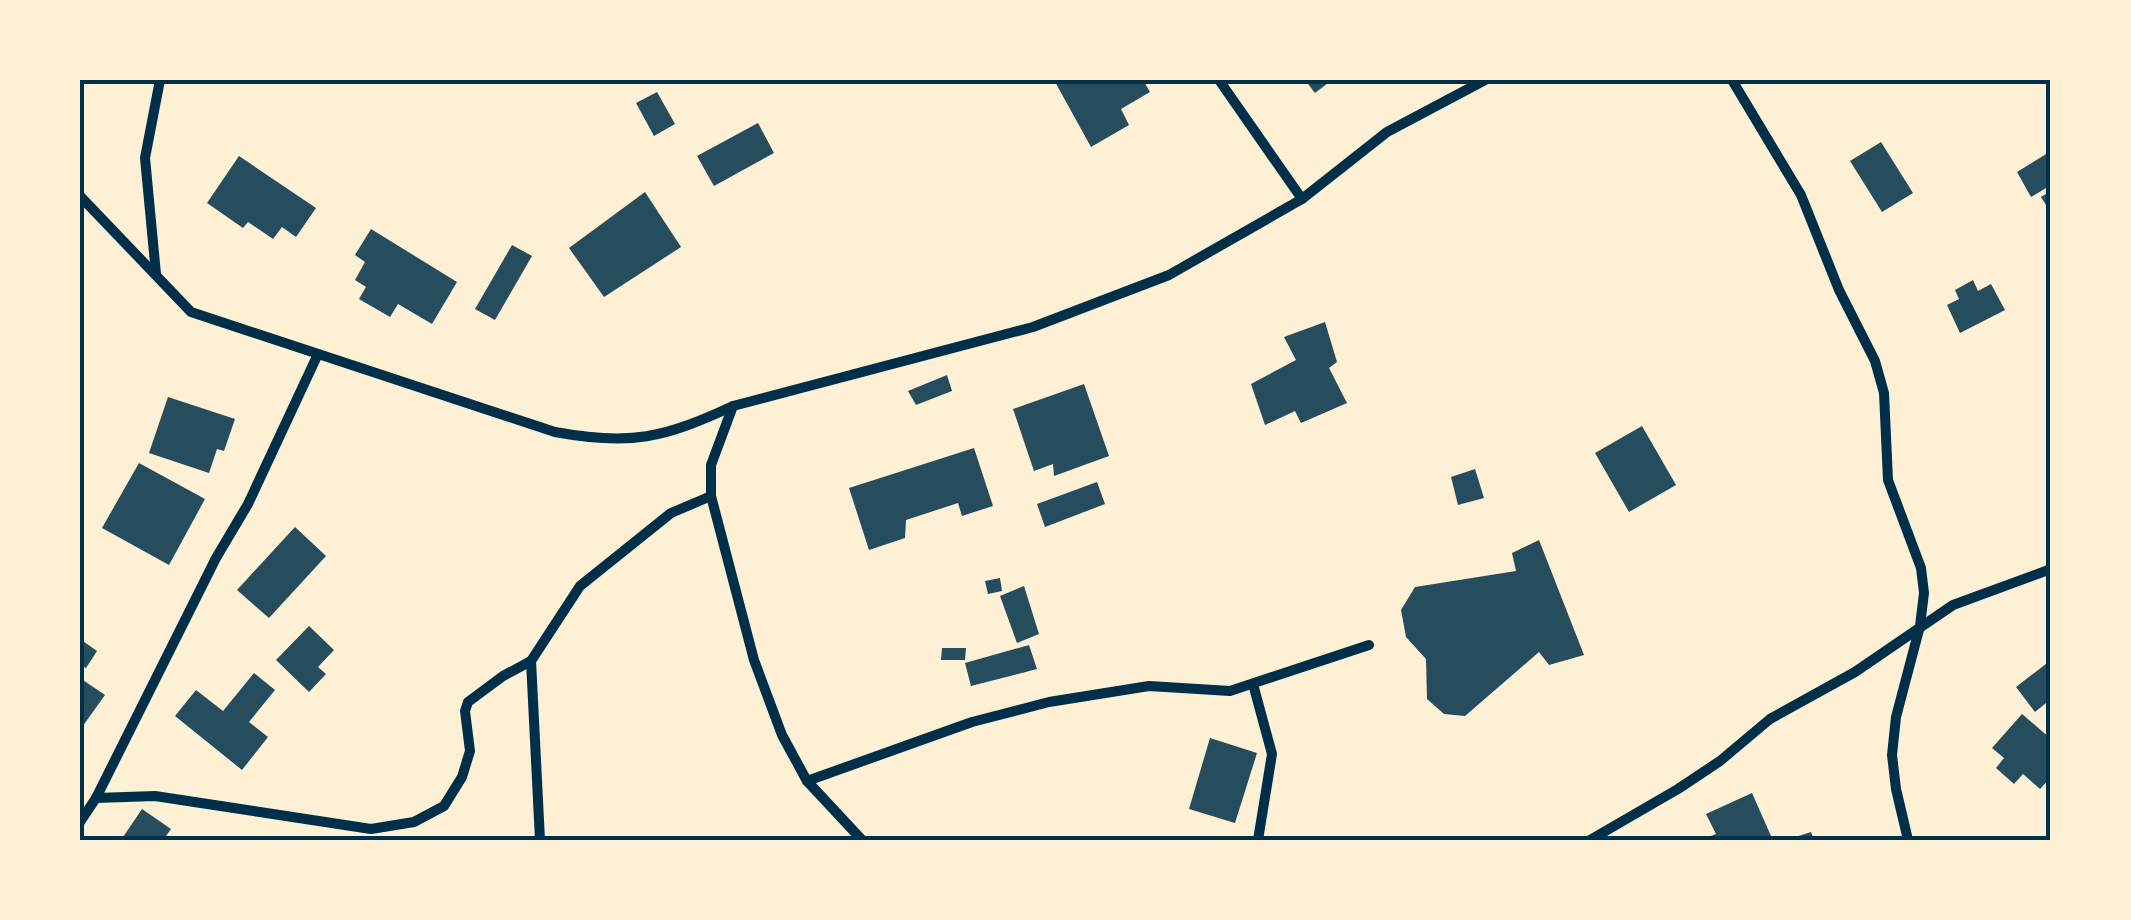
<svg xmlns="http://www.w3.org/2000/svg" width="2131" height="920" viewBox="0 0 2131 920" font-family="'Space Grotesk',sans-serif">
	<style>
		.building { fill: #264d5e }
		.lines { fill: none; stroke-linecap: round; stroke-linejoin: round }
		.minor { stroke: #003049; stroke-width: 10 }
		.neatline { fill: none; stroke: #003049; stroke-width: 4 }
	</style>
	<rect width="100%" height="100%" fill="#fdf0d5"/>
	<!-- building -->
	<g class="building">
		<path d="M1054,80H1143L1150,92L1121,109L1129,125L1091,147Z"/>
		<path d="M1305,80H1332L1315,93Z"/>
		<path d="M657,92L675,124L654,136L636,103Z"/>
		<path d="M758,123L774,153L714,186L697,156Z"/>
		<path d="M1881,142L1913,193L1882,212L1850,161Z"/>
		<path d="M2051,151V185L2031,197L2017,172Z"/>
		<path d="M239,156L316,208L296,237L282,227L273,239L248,222L243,228L207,203Z"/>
		<path d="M2051,191V213L2041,197Z"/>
		<path d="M645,192L681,247L604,297L569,248Z"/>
		<path d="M371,229L457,282L432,324L398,304L390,317L359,299L366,287L355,280L365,262L355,255Z"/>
		<path d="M512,245L532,256L495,320L475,309Z"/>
		<path d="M1973,280L1978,291L1991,284L2005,310L1960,333L1947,305L1959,299L1955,290Z"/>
		<path d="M1325,322L1337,362L1329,368L1347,403L1301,423L1295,411L1265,425L1251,384L1296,360L1284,337Z"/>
		<path d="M947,375L952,391L916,405L908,391Z"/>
		<path d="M1084,384L1109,456L1054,476L1053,464L1034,471L1013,409Z"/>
		<path d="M168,397L235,419L224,451L217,449L209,473L149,453Z"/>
		<path d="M1642,426L1676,485L1629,512L1595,453Z"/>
		<path d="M974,448L993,506L962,516L958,503L906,520L905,538L869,550L849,488Z"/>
		<path d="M139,463L205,499L169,565L102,528Z"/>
		<path d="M1475,469L1484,498L1458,505L1451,477Z"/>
		<path d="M1097,482L1105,504L1045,527L1037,504Z"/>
		<path d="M295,527L326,556L269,618L237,590Z"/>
		<path d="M1539,540L1584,655L1549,665L1539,652L1465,716L1444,714L1427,699L1426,659L1406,637L1401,610L1415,587L1516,571L1512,553Z"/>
		<path d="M1000,578L1002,591L988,594L985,581Z"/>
		<path d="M1024,586L1039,634L1017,643L1000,596Z"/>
		<path d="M309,626L334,650L318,667L326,674L309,692L276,660Z"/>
		<path d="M80,639L97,651L86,668L80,665Z"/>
		<path d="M1029,645L1037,669L971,686L965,663Z"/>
		<path d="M942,648H966L965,660H941Z"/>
		<path d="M2051,660V699L2035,712L2016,687Z"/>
		<path d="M254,673L275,690L249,722L268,737L242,770L175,716L196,690L223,711Z"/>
		<path d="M80,678L105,695L80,730Z"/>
		<path d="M2022,714L2051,739V777L2040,789L2023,774L2014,784L1996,768L2004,758L1992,748Z"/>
		<path d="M1210,738L1257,753L1235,823L1189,809Z"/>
		<path d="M1752,793L1771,836L1761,840H1701L1716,834L1706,814Z"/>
		<path d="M142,809L171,829L163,840H121Z"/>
		<path d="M1811,832L1814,840H1789V839Z"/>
	</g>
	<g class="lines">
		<!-- minor -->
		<g class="minor">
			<path d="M1219,80L1302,199"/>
			<path d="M1732,80L1801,195L1839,290L1875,361L1884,393L1888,480L1921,568L1924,593L1920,626L1896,717L1892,755L1896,789L1908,840"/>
			<path d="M80,196L191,312L555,432C631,446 664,438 733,406L1033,327L1169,275L1302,199L1387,132L1485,80"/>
			<path d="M156,274L145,158L160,80"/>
			<path d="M733,406L711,465V496L754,660L782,735L807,781L862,840"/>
			<path d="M531,661L540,840"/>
			<path d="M1253,684L1272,754L1258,840"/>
			<path d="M807,781L972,722L1049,702L1149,686L1230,691L1369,645"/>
			<path d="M96,798L155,796L371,829L414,822L444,806L462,777L470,751L465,711L468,702L503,676L531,661L580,586L671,513L711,496"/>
			<path d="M80,822L96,798L216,558L248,504L318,354"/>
			<path d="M1590,840L1678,789L1720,761L1770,719L1855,672L1953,605L2051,569"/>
		</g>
	</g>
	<!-- border -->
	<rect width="2131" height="920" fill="none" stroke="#fdf0d5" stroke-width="165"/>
	<rect x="82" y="82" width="1966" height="756" class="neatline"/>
</svg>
